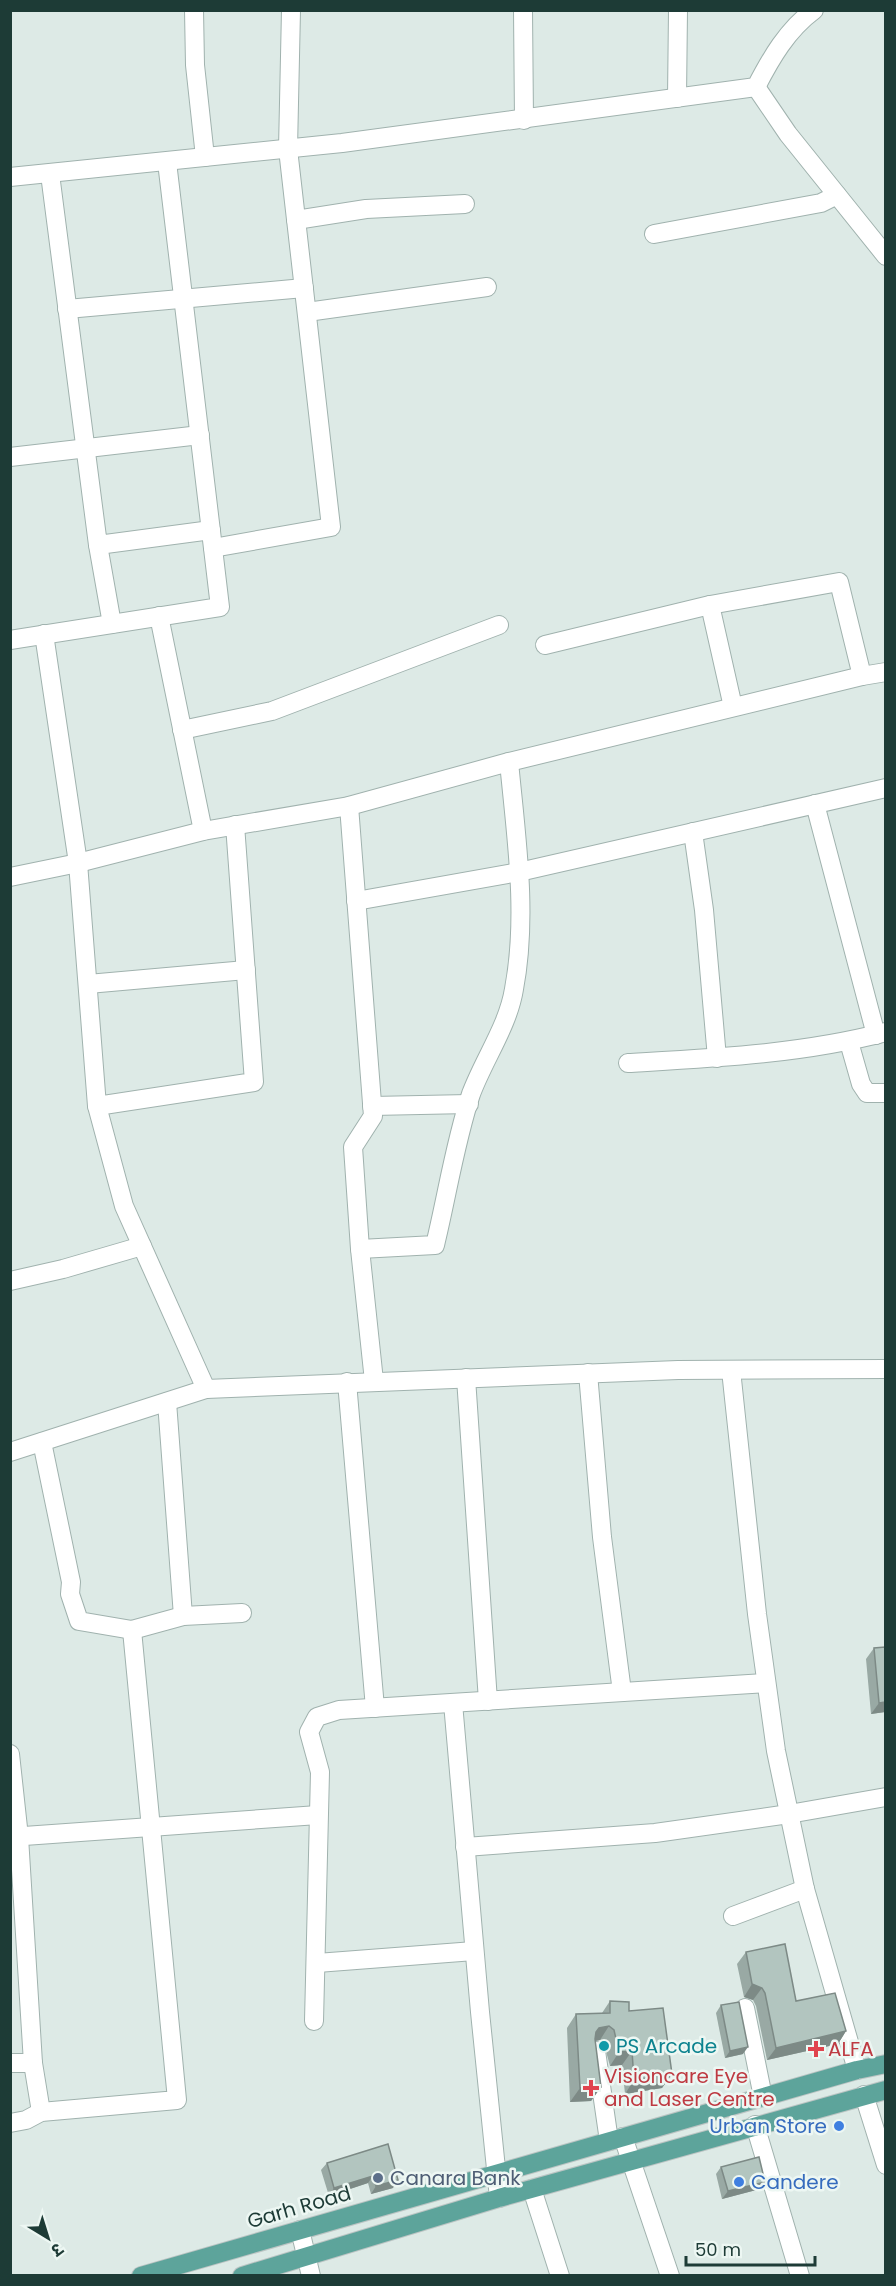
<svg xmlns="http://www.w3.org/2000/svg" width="896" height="2286" viewBox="0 0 896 2286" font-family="Poppins,'Noto Sans Devanagari',sans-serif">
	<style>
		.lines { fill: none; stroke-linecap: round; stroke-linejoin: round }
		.minor-casing { stroke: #a0b2ae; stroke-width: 20 }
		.major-casing { stroke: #bbc4c3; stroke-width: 20 }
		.minor { stroke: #fff; stroke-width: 18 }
		.major { stroke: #5da49b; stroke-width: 18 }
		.wall { fill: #99a9a4 }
		.shaded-wall { fill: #7d8a86 }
		.building { fill: #b2c5bf; stroke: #7d8a86; stroke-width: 1.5 }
		.culture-dot { fill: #0f9aa8; stroke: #edf7f3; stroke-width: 2 }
		.health-dot { fill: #e0444e; stroke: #edf7f3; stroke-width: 2 }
		.shop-dot { fill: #3f7fe0; stroke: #edf7f3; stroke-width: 2 }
		.service-dot { fill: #5c6f8a; stroke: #edf7f3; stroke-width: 2 }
		.labels { text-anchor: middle; stroke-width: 5; stroke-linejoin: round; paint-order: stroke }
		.culture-label { font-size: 20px; fill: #0d838f; stroke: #edf7f3; text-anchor: start }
		.health-label { font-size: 20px; fill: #be3a42; stroke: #edf7f3; text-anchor: start }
		.shop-label { font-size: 20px; fill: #366cbe; stroke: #edf7f3; text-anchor: end }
		.service-label { font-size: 20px; fill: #4e5e75; stroke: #edf7f3; text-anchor: start }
		.street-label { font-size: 20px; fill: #1d3b36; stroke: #edf7f3 }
	</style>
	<rect width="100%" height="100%" fill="#ddeae6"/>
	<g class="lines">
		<defs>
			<g id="minor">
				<path d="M194,10L195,65L205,157"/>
				<path d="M523,10L524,120"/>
				<path d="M756,87L788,134L886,256"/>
				<path d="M677,98L678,10"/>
				<path d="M50,174L98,545L211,530"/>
				<path d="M10,177L342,143L756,87C771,58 787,30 814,10"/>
				<path d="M296,220L366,209L465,204"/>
				<path d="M654,234L821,203L837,195"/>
				<path d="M67,309L304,288"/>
				<path d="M307,312L487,287"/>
				<path d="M10,457L200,435"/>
				<path d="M98,545L112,624"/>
				<path d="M213,548L331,527L288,149L291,10"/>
				<path d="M159,616L203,831"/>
				<path d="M44,634L78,863L97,1106L254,1082L235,825"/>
				<path d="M10,640L220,607L167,162"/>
				<path d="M545,645L710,605"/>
				<path d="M733,707L710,605L839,582L862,676"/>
				<path d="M182,730L272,711L499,625"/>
				<path d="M815,804L876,1035"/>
				<path d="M349,806L373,1116L353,1147L360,1249L374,1381"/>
				<path d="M693,832L704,910L717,1058"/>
				<path d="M10,877L78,863L203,831L349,806L509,762L862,676L886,672"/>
				<path d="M356,901L519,872L886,788"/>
				<path d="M88,984L246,970"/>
				<path d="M849,1042L861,1084L867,1093H886"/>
				<path d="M628,1063C714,1058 802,1054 886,1032"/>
				<path d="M97,1106L124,1206L206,1389"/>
				<path d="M372,1106L469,1104"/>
				<path d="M360,1249L435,1245C447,1196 455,1142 471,1094C484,1059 508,1026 514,989C528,915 516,836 509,762"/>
				<path d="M10,1281L63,1269L142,1246"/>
				<path d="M731,1370L757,1614L776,1751L805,1889L857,2070"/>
				<path d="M588,1373L602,1537L622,1692"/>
				<path d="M466,1378L488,1701"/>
				<path d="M347,1382L375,1708"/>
				<path d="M167,1402L183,1616"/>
				<path d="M42,1442L71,1582L70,1594L79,1621L132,1630L183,1616L242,1613"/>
				<path d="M10,1452L206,1389L678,1370L886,1369"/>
				<path d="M453,1703L480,2012L499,2198"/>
				<path d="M10,1754L19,1837L33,2063L41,2112"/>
				<path d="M10,1837L318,1815"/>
				<path d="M465,1847L655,1833L789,1814L886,1797"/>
				<path d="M733,1916L805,1889"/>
				<path d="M317,1963L474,1951"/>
				<path d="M745,2008L763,2097"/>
				<path d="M314,2021L320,1772L309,1732L317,1717L339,1710L766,1683"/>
				<path d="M596,2051L609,2141"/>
				<path d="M10,2063H33"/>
				<path d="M864,2095L886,2165"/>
				<path d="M10,2123L26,2120L41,2112L177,2100L132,1630"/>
				<path d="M755,2125L800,2276"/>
				<path d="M623,2137L670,2276"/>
				<path d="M532,2189L560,2276"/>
				<path d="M300,2230L311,2276"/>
			</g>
			<g id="major">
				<path d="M141,2276L857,2070L886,2064"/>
				<path d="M242,2276L499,2198L886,2090"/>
			</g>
		</defs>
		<!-- minor casing -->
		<use href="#minor" class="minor-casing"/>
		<!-- major casing -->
		<use href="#major" class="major-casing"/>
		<!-- minor -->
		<use href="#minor" class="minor"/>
		<!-- major -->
		<use href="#major" class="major"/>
	</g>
	<!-- wall -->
	<g class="wall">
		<path d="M874,1648L885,1712L871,1714L866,1659Z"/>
		<path d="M746,1952L796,2001L846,2031L838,2044L767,2060L756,2006L753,2000L744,1997L737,1964Z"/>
		<path d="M610,2001L629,2011L672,2074L662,2088L625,2094L622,2065L610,2066L604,2044L600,2040L595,2041L601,2087L591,2101L570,2102L567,2028L576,2014L602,2013Z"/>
		<path d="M721,2005L743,2054L725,2058L716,2013Z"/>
		<path d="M388,2144L393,2188L371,2194L368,2183L329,2196L321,2170L327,2163Z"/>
		<path d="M721,2167L760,2189L722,2199L716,2174Z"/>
	</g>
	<!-- shaded-wall -->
	<g class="shaded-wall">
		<path d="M885,1702V1712L871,1714L879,1703Z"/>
		<path d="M752,1984L762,1988L753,2000L744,1997Z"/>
		<path d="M609,2026L600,2040L590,2042L586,2046L599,2028Z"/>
		<path d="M846,2031L838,2044L767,2060L776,2048Z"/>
		<path d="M748,2047L743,2054L725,2058L730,2051Z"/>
		<path d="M632,2051L622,2065L610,2066L619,2052Z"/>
		<path d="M672,2074L662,2088L625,2094L634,2080Z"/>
		<path d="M601,2087L591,2101L570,2102L580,2088Z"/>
		<path d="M373,2176L368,2183L329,2196L334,2188Z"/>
		<path d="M398,2180L393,2188L371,2194L376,2186Z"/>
		<path d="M765,2182L760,2189L722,2199L728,2191Z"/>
	</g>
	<!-- building -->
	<g class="building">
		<path d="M885,1647V1702L879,1703L874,1648Z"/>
		<path d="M785,1944L796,2001L835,1993L846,2031L776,2048L765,1993L762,1988L752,1984L746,1952Z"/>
		<path d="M610,2001L629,2002V2011L663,2008L672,2074L634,2080L632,2051L619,2052L614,2030L609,2026L599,2028L596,2032L595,2039L601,2087L580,2088L576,2014L610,2013Z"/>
		<path d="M739,2002L748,2047L730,2051L721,2005Z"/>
		<path d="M388,2144L398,2180L376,2186L373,2176L334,2188L327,2163Z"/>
		<path d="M759,2157L765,2182L728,2191L721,2167Z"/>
	</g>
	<!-- markers -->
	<circle class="culture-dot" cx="604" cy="2046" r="6"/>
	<g class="health-dot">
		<path d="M813 2040h6v6h6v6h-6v6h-6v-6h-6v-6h6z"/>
		<path d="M588 2079h6v6h6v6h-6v6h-6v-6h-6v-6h6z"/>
	</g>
	<g class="shop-dot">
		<circle cx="839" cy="2126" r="6"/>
		<circle cx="739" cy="2182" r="6"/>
	</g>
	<circle class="service-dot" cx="378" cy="2178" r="6"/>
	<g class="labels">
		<!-- culture labels -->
		<g class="culture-label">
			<text x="616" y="2053">PS Arcade</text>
		</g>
		<!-- health labels -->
		<g class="health-label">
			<text x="828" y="2056">ALFA</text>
			<text x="604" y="2083">Visioncare Eye<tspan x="604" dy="23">and Laser Centre</tspan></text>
		</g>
		<!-- shop labels -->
		<g class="shop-label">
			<text x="827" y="2133">Urban Store</text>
			<text x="751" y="2189" text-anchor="start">Candere</text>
		</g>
		<!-- service labels -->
		<g class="service-label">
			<text x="390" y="2185">Canara Bank</text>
		</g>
		<!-- street labels -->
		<g class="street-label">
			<text transform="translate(299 2207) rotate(-16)" y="7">Garh Road</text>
		</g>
	</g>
	<!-- border -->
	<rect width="896" height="2286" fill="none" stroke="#1d3b36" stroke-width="24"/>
	<!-- north arrow -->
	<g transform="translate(48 2238) rotate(142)" stroke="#edf7f3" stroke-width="4.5" paint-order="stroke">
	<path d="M0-4.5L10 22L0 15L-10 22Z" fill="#1d3b36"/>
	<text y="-9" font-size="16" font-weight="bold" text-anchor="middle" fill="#1d3b36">उ</text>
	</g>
	<!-- scale -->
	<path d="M686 2256v9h129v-9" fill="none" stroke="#1d3b36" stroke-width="3"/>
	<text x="695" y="2256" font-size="18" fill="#1d3b36" stroke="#edf7f3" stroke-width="4.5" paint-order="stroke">50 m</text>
</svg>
